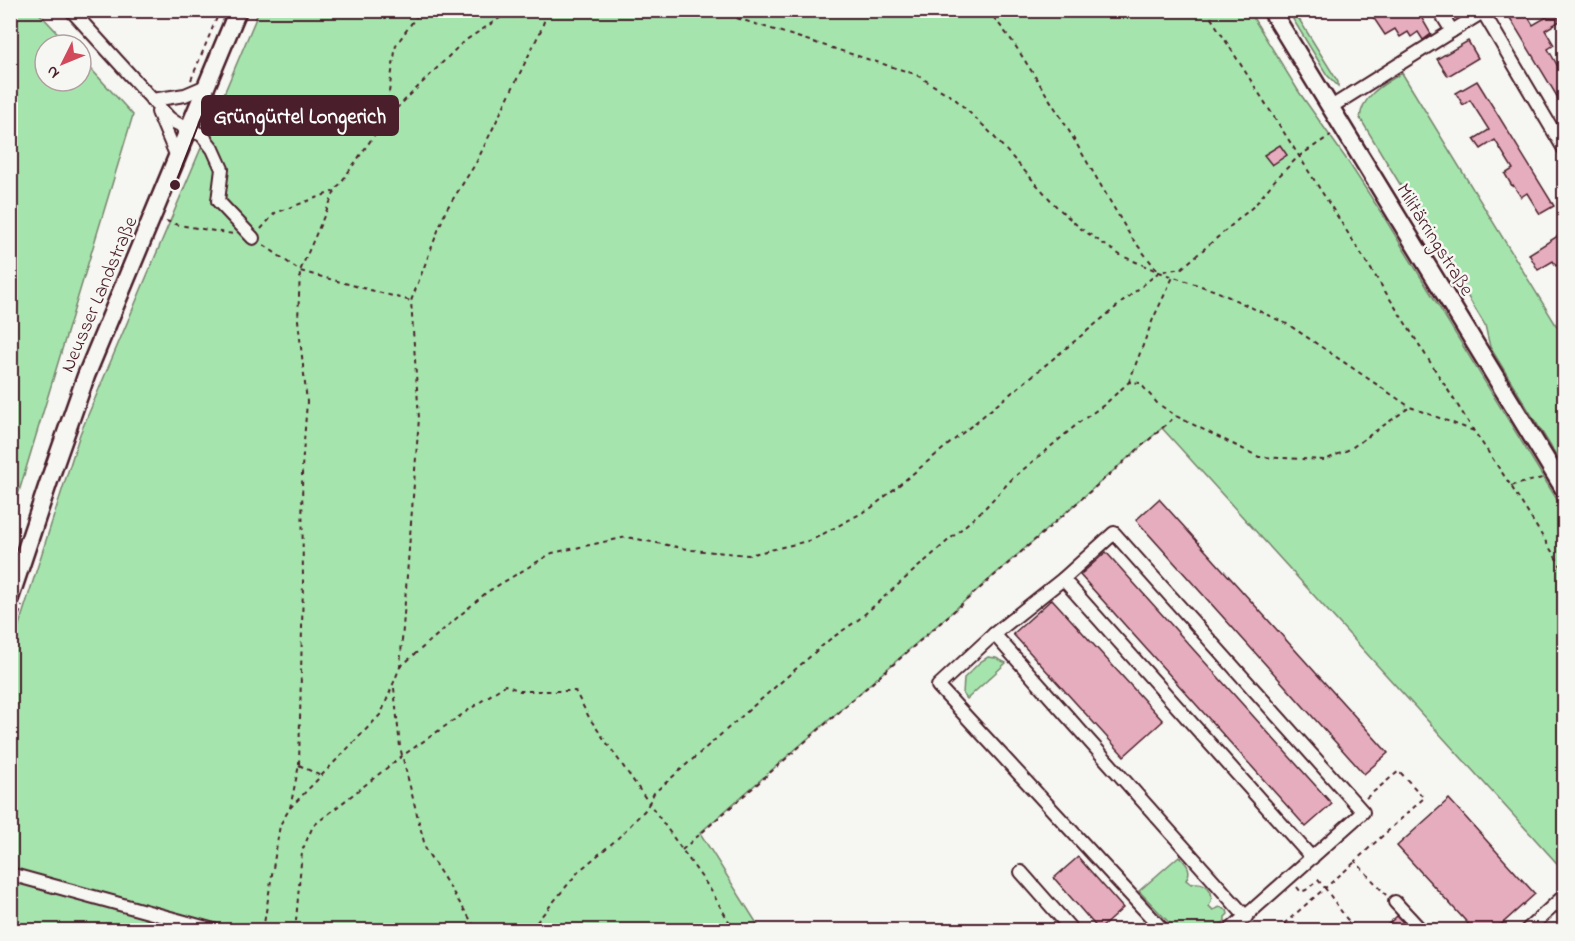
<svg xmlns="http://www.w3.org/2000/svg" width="1575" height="941" viewBox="0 0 1575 941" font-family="'Indie Flower',sans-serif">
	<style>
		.green { fill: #a5e5ad; stroke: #78826c; stroke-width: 1.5 }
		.water { fill: #92ddf3; stroke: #7591a3; stroke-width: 1.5 }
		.building { fill: #e6adbf; stroke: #4a1f2b; stroke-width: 1.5 }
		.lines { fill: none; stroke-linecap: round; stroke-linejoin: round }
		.minor-casing { stroke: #4a1f2b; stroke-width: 16 }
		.major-casing { stroke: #4a1f2b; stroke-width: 21 }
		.path { stroke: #4a1f2b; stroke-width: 2; stroke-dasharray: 4.5 4.5; stroke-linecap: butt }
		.minor { stroke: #f6f6f2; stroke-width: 12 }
		.major { stroke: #f6f6f2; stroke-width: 16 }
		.labels { text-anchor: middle; stroke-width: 5; stroke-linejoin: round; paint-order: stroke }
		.street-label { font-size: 20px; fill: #4a1f2b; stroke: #f6f6f2 }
		.leader { fill: none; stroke: #4a1f2b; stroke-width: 2 }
		.callout-dot { fill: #4a1f2b; stroke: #f6f6f2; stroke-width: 2 }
		.callout { fill: #4a1f2b; stroke: #4a1f2b; stroke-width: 2 }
		.callout-label { font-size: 21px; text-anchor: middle; font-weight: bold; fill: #fff }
	</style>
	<rect width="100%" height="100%" fill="#f6f6f2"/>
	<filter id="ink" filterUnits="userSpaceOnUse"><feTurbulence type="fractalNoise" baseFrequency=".0167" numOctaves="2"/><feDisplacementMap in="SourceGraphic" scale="12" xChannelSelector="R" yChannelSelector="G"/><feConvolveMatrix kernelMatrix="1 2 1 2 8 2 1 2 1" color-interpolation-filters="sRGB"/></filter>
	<g filter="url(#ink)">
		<!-- green -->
		<g class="green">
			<path d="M11,11H37L69,45H45V81H81V58L133,115L11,518L10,122L16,106L17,84L11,67Z"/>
			<path d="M259,11H1249L1299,92L1347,160L1384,217L1564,511V871L1162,428L700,833L761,930H11V650L80,434Z"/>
			<path d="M1288,11H1294L1338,82V86L1327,75Z"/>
			<path d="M1402,73L1564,338V468L1490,347L1485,325L1360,118C1362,95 1384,84 1402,73Z"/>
			<path d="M988,657L996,658L1006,663L967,699L963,694L964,678L980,662Z"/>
			<path d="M1179,856C1186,864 1193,869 1186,880L1191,884C1205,879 1217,892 1209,906L1213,910L1220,907L1227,910L1228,914L1225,917V921L1214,930H1176L1139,891Z"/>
		</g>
		<!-- water -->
		<path class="water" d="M10,67C18,88 18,101 11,122Z"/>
		<!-- building -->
		<g class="building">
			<path d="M1383,10H1417L1431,34L1423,40L1418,32L1411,37L1408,32L1400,37L1395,29L1385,35L1373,17Z"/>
			<path d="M1522,10H1524L1533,25L1555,12L1560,21L1545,30L1554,45L1548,49L1564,77V108L1510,18Z"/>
			<path d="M1468,41L1478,58L1448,76L1437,59Z"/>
			<path d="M1477,81L1554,206L1540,214L1527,193L1521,197L1513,185L1512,186L1505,174L1513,169L1495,140L1481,149L1474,139L1489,130L1470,100L1463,105L1456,93Z"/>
			<path d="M1280,145L1287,155L1272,165L1264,155Z"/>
			<path d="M1564,232V261L1556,266L1553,261L1538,270L1529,254Z"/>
			<path d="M1159,499L1388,753L1364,774L1136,520Z"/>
			<path d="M1106,552L1332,804L1306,827L1080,575Z"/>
			<path d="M1052,599L1163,721L1124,756L1013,634Z"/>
			<path d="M1449,799L1535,894L1495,930H1474L1397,846Z"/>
			<path d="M1078,857L1123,908L1099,930L1054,878Z"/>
			<path d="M1397,916L1410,930H1382Z"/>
		</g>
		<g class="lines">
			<defs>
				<g id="minor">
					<path d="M71,10L169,118L176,123L202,135L213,149L222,169L218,201L253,238"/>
					<path d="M1439,10L1452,31L1483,12L1564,149"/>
					<path d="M152,100L185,95L206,86"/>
					<path d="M1331,107L1452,31"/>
					<path d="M158,112L177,157"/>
					<path d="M1063,579L994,634L938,686L1163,930"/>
					<path d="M994,634L1246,917"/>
					<path d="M1021,872L1072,930"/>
					<path d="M10,874L214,930"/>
					<path d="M1395,902L1421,930"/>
					<path d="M1230,930L1363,812L1114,533L1063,579L1312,858"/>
					<path d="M1527,930L1564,896"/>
				</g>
				<g id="major">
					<path d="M1271,10L1564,489"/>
					<path d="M10,598L48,484L86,376L238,10"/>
				</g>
			</defs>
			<!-- minor casing -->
			<use href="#minor" class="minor-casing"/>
			<!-- major casing -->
			<use href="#major" class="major-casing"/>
			<!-- path -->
			<g class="path">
				<path d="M711,10L915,74L954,98L987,129L1056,206L1080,228L1120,255L1159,272L1216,291L1289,325L1410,407L1474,431"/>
				<path d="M988,10L1013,42L1062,119L1131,237L1157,270"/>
				<path d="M1206,10L1474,431L1511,486L1564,571"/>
				<path d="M191,80L220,10"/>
				<path d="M385,119L396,45L421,10"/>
				<path d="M166,221L179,225L233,234"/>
				<path d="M261,229L275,213L335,191"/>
				<path d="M264,245L300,271L411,301"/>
				<path d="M79,351L86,334"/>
				<path d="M1129,382L1153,319L1173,277"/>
				<path d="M1511,486L1542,478"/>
				<path d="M10,641L22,606"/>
				<path d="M400,667L487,592L552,553L627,537L692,550L749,555L812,540L871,508L1159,272L1182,268L1255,205L1275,180L1298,157L1331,135"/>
				<path d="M394,688L400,747L426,850L477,930"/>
				<path d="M299,765L321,776"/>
				<path d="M1366,798L1399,771L1424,798L1355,861L1386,895"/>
				<path d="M290,808L299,765L303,583L302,468L307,402L298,320L300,271L335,191L385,120L463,42L512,10"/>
				<path d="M682,850L1176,416"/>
				<path d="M1297,887L1301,892L1306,890L1318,880L1325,888L1355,862"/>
				<path d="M263,930L280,825L290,808L381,714L400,667L419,418L411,301L446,210L476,163L541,30L548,10"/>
				<path d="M297,930L296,921L302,851L313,826L402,756L505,685L520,691H575L590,719L649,803L654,793L829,640L858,620L984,509L1012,479L1081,421L1104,405L1129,382L1140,383L1157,403L1176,416L1259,457L1325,460L1350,449L1410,407"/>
				<path d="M531,930L540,918L579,871L616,840L646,809L649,803L710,889L734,930"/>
				<path d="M1277,930L1325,888L1346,918L1358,930"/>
			</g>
			<!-- minor -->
			<use href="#minor" class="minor"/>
			<!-- major -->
			<use href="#major" class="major"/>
		</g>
	</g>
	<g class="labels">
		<!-- street labels -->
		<g class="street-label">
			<text transform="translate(1436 239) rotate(58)" y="7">Militärringstraße</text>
			<text transform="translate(98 294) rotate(-67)" y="7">Neusser Landstraße</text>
		</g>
	</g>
	<!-- callouts -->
	<path class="leader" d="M175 185L202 115"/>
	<circle class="callout-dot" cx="175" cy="185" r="6"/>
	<rect class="callout" x="202" y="96" width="196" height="39" rx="6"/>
	<g class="callout-label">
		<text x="300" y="123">Grüngürtel Longerich</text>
	</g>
	<!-- margin -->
	<rect width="1575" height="941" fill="none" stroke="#f6f6f2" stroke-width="36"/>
	<rect x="18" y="18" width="1539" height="905" fill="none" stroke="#4a1f2b" stroke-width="2" filter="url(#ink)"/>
	<!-- north arrow -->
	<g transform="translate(63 63) rotate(227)"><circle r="28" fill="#f6f6f2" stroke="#b1a0a2" stroke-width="1.5"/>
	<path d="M0-4.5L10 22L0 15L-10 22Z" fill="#d1495b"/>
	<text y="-9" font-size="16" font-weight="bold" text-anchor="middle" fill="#4a1f2b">N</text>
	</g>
</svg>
